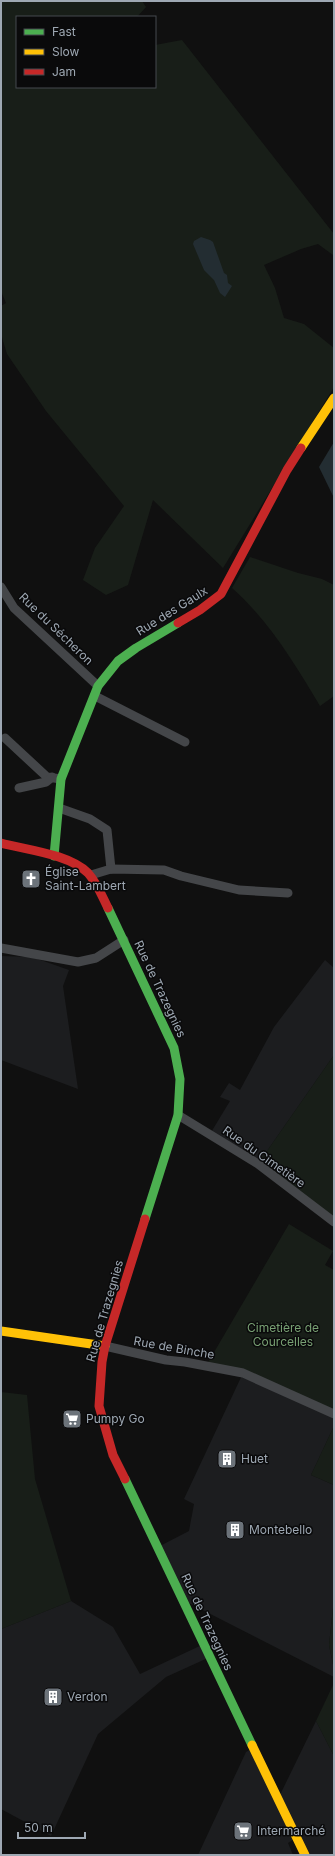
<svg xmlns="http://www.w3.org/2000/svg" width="335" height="1856" viewBox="0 0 335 1856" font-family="Inter,sans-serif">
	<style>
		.built { fill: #1c1d1f }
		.green { fill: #181e18 }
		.water { fill: #232d32 }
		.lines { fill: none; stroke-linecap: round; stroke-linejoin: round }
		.street { stroke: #444649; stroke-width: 9 }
		.fast { stroke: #4caf50; stroke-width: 9 }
		.slow { stroke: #ffc107; stroke-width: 9 }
		.jam { stroke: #c62828; stroke-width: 9 }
		.labels { text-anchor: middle; stroke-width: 3; stroke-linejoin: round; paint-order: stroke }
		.street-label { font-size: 12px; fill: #9ea8b3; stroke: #0a0a0b }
		.poi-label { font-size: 12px; fill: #9ea8b3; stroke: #0a0a0b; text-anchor: start }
		.park-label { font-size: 12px; fill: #78a073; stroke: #0a0a0b }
	</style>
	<rect width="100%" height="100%" fill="#101010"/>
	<!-- built -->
	<g class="built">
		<path d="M1,956L32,957L69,970L63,986L78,1089L1,1060Z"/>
		<path d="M325,960L334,968V1055L258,1164L210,1134L230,1101L220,1097L229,1083L240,1090L274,1027Z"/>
		<path d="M243,1373L334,1414V1426L311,1475L334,1485V1599L329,1645L334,1669V1677L183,1600L158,1547L189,1531L194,1504L184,1499Z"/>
		<path d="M71,1601L113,1627L140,1674L204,1644L210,1657L166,1677L98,1734L51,1836L1,1809V1629Z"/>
		<path d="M316,1721L334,1756V1855H305L296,1838L288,1843L293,1855H198L246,1752L253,1748L278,1799Z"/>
	</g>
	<!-- green -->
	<g class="green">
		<path d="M1,1H142L146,7L137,17H17V87H155V45L182,40L334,234L333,255L318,244L301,249L264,265L275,288L284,318L304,324L334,348V387L223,568L153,500L128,585L106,595L83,580L95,548L124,506L46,411L7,354L1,334V306L6,303L1,291Z"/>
		<path d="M250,557L298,573L322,579L334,585V696L320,706C295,664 269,621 232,588Z"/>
		<path d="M334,1055V1222L258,1164Z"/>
		<path d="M289,1224L333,1251L325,1265L334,1270V1414L243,1373L206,1366Z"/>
		<path d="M1,1392L27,1395L35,1479L71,1601L1,1629Z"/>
		<path d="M334,1426V1485L311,1475Z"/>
		<path d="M334,1599V1669L329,1645Z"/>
		<path d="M334,1683V1756L316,1721Z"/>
	</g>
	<!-- water -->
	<g class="water">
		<path d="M201,237L210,240L213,242L224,273L227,275L228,283L232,286L225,297L220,293L214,280L204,270L193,244L194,241Z"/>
		<path d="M334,442V498L319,467Z"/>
	</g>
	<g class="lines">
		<!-- street -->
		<g class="street">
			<path d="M1,587L14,608L98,686"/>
			<path d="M95,696L185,742"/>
			<path d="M5,738L47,777L61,779"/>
			<path d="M19,788L46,782L52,777"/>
			<path d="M59,808L90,819L107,830L111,869"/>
			<path d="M91,875L111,869L164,870L181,876L239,890L288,893"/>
			<path d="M1,948L78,962L96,958L124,940"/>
			<path d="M178,1115L258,1164L334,1222"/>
			<path d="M105,1346L166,1360L185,1362L243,1373L334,1414"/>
		</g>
		<!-- fast -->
		<g class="fast">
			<path d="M54,856L61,779L98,686L118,661L136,648L178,623"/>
			<path d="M108,908L174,1048L180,1079L178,1115L145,1219"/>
			<path d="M125,1479L252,1745"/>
		</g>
		<!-- slow -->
		<g class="slow">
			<path d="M301,448L334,398"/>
			<path d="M1,1331L105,1346"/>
			<path d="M252,1745L305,1855"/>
		</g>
		<!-- jam -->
		<g class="jam">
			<path d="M178,623L200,610L221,594L287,470L301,448"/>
			<path d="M1,843C27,850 69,854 88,873C97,883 102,896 108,908"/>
			<path d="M125,1479L113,1455L99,1406L102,1362L105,1346L145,1219"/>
		</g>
	</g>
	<!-- icons -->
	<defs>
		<symbol id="church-square" viewBox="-11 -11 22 22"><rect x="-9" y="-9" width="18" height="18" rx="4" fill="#6c737a" stroke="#0a0a0b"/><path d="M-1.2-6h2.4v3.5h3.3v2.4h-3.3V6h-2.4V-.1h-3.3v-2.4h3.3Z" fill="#fff"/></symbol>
		<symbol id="supermarket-square" viewBox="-11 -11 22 22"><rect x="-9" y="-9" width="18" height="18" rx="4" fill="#6c737a" stroke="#0a0a0b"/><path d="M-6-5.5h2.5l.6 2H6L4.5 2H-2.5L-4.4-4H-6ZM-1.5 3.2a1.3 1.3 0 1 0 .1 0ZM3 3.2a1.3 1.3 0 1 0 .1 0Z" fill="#fff"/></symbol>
		<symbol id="building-square" viewBox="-11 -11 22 22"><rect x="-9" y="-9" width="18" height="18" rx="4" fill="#6c737a" stroke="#0a0a0b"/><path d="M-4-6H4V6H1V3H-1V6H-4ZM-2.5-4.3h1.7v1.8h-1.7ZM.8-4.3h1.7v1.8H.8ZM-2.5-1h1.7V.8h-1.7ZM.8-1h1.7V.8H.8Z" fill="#fff"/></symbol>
	</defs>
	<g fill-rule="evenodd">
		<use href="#church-square" x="20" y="868" width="22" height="22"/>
		<use href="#supermarket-square" x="61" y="1408" width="22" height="22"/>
		<use href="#building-square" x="216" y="1448" width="22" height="22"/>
		<use href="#building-square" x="224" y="1519" width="22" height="22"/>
		<use href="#building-square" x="42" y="1686" width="22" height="22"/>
		<use href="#supermarket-square" x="232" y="1820" width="22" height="22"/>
	</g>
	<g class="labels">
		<!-- street labels -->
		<g class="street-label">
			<text transform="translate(172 611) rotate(-32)" y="4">Rue des Gaulx</text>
			<text transform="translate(56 629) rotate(44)" y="4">Rue du Sécheron</text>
			<text transform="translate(160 989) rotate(65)" y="4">Rue de Trazegnies</text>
			<text transform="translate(264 1157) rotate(35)" y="4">Rue du Cimetière</text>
			<text transform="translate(105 1311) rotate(-74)" y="4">Rue de Trazegnies</text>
			<text transform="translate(174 1348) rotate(10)" y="4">Rue de Binche</text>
			<text transform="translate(207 1622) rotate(65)" y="4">Rue de Trazegnies</text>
		</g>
		<!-- poi labels -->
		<g class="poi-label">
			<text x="45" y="876">Église<tspan x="45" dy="14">Saint-Lambert</tspan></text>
			<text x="86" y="1423">Pumpy Go</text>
			<text x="241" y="1463">Huet</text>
			<text x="249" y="1534">Montebello</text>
			<text x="67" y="1701">Verdon</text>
			<text x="257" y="1835">Intermarché</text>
		</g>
		<!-- park labels -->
		<g class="park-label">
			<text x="283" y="1332">Cimetière de<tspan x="283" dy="14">Courcelles</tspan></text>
		</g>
	</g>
	<!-- border -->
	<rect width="335" height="1856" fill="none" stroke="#9ea8b3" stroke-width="4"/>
	<!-- legend -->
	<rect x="16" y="16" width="140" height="72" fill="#0a0a0b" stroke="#45494e"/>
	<rect x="24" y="29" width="20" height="6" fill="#4caf50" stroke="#45494e"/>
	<text x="52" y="36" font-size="12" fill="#9ea8b3">Fast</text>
	<rect x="24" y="49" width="20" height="6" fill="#ffc107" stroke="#45494e"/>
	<text x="52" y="56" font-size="12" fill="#9ea8b3">Slow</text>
	<rect x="24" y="69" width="20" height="6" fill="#c62828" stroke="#45494e"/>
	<text x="52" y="76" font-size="12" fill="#9ea8b3">Jam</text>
	<!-- scale -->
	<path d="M18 1832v6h67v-6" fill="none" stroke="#9ea8b3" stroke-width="2"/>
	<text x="24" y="1832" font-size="12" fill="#9ea8b3" stroke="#0a0a0b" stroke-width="3" paint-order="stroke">50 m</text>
</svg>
